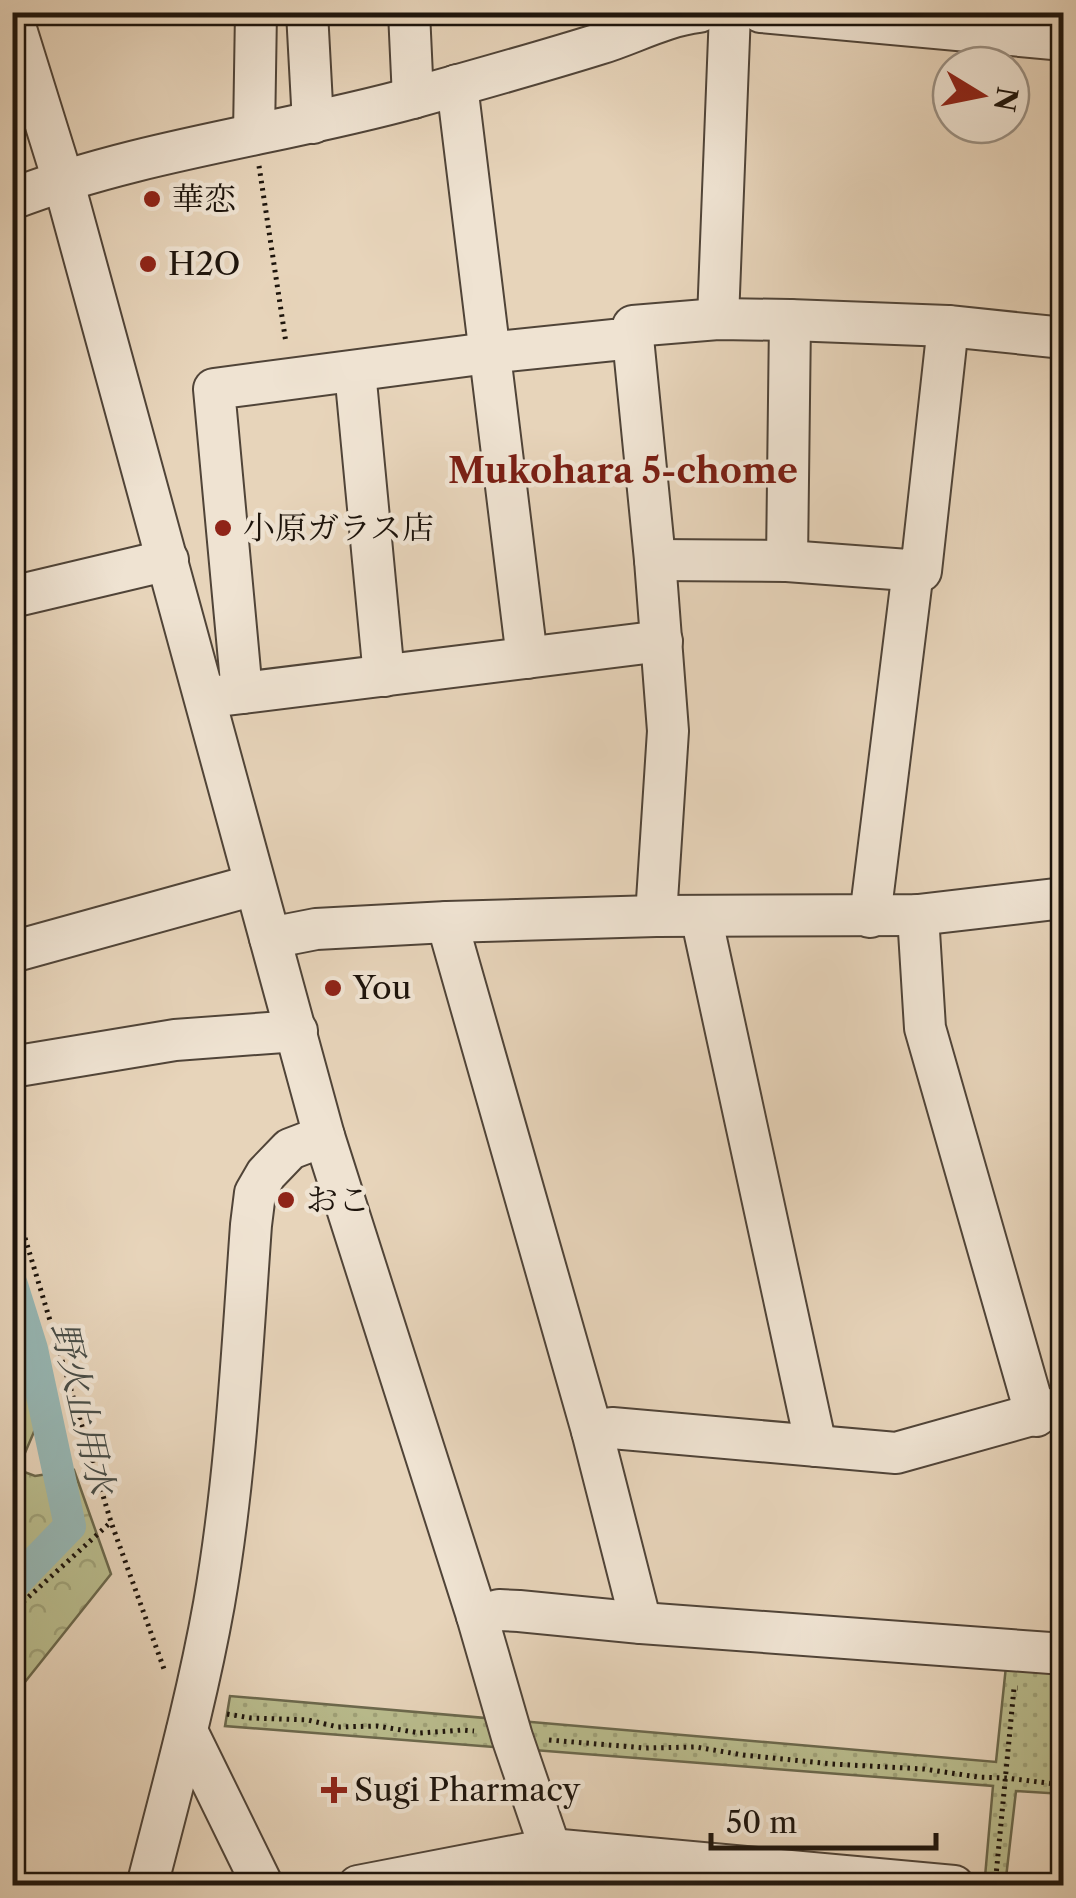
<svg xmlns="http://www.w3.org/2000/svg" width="1076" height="1898" viewBox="0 0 1076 1898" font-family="'Libre Caslon Text','Noto Serif JP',serif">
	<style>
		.green { fill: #b9bc8d; stroke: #6b684c; stroke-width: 2.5 }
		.forest { fill: url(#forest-crowns); stroke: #6b684c; stroke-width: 2.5 }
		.park { fill: url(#park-dots); stroke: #6b684c; stroke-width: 2.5 }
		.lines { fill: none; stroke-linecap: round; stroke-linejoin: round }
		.canal { stroke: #97b7b4; stroke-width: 32 }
		.minor-casing { stroke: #504438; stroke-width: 44 }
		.path { stroke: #1d140c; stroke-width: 5; stroke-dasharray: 2.5 5; stroke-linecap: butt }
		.minor { stroke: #efe3d2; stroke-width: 40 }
		.poi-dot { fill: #8f2418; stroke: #efe3d2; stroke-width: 4 }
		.labels { text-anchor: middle; stroke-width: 9; stroke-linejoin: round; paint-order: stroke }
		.poi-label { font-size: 32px; fill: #1d140c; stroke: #efe3d2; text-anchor: start }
		.neighbourhood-label { font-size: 35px; font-weight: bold; fill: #7a1f14; stroke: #efe3d2 }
		.water-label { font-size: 35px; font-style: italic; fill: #484d47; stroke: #efe3d2 }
	</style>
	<defs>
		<pattern id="forest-crowns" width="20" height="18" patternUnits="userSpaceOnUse" patternTransform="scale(2.5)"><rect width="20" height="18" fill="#b9bc8d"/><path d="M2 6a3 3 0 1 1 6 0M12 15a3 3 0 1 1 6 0" fill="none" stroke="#9fa178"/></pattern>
		<pattern id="park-dots" width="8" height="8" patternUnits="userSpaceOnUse" patternTransform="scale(2.5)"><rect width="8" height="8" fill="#b9bc8d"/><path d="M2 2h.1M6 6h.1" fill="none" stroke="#9fa178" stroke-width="1.8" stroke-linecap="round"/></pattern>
	</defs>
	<rect width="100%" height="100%" fill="#e7d4ba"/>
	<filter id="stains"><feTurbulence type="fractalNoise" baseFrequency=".002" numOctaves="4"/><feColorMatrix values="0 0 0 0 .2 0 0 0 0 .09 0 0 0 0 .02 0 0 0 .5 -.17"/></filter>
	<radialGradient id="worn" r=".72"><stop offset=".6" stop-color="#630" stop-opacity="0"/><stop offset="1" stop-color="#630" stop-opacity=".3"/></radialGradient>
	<!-- green -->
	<path class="green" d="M12,1314L42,1413L13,1481H12Z"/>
	<!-- forest -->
	<path class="forest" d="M19,1470L35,1476L74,1470L111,1574L13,1697L12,1481Z"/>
	<!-- park -->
	<path class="park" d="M1006,1666L1063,1671V1794L1016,1791L1006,1878L985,1877L993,1786L225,1726L230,1696L996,1762Z"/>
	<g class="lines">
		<!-- canal -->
		<path class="canal" d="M12,1285L32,1349L70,1526L12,1586"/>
		<defs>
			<g id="minor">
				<path d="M307,12L313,123"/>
				<path d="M409,12L413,98"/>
				<path d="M761,12L1064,40"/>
				<path d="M12,16L63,180L324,1136L477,1616L512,1737L563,1886"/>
				<path d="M457,85L527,658"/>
				<path d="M254,134L256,12"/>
				<path d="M12,199C143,149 283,134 416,97C477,80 538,63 599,44C632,34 664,16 699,12"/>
				<path d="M718,319L730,12"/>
				<path d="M633,338L655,560L668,731L656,916"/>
				<path d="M355,371L384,676"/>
				<path d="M655,560L787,561L921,571L948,326"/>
				<path d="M787,561L790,320"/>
				<path d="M12,597L168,560"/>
				<path d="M242,693L214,389L488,353L633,338V326L718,319L790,320L948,326L1064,338"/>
				<path d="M218,696L662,641"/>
				<path d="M918,915L925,1028L1036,1416"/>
				<path d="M701,916L816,1446"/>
				<path d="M870,917L913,570"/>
				<path d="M447,922L592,1431L641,1623"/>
				<path d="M270,938L316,929L447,922L656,916L918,915L1064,898"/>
				<path d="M12,952L254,885"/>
				<path d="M12,1067L175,1040L297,1031"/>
				<path d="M592,1431L612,1428L896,1453L1064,1406"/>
				<path d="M477,1616L499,1610L519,1611L641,1623L1064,1654"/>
				<path d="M187,1731L263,1886"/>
				<path d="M147,1886C171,1792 197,1699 214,1604C236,1478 242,1351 251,1225L255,1193L266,1174L290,1149L324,1136"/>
				<path d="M358,1886L550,1849L954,1886"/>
			</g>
		</defs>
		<!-- minor casing -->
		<use href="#minor" class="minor-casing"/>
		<!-- path -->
		<g class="path">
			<path d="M259,166L286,343"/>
			<path d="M12,1195L111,1522L164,1669"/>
			<path d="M12,1612L111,1522"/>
			<path d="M227,1714L251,1718L308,1720L338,1727L377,1726L420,1733L463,1730L474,1731"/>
			<path d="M549,1740L645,1748L696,1747L743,1755L832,1764L924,1769L978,1777L1006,1778L1064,1785"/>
			<path d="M995,1886L1014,1688H1018"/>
		</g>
		<!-- minor -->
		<use href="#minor" class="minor"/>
	</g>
	<!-- markers -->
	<g class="poi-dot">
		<circle cx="152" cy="199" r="10"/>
		<circle cx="148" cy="264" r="10"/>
		<circle cx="223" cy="528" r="10"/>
		<circle cx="333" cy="988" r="10"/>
		<circle cx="286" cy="1200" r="10"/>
		<path d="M329 1775h10v10h10v10h-10v10h-10v-10h-10v-10h10z"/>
	</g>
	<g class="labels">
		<!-- poi labels -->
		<g class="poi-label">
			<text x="172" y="210">華恋</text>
			<text x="168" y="275">H2O</text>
			<text x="243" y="539">小原ガラス店</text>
			<text x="353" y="999">You</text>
			<text x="306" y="1211">おこ</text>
			<text x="354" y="1801">Sugi Pharmacy</text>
		</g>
		<!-- neighbourhood labels -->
		<g class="neighbourhood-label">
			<text x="623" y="483">Mukohara 5-chome</text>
		</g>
		<!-- water labels -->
		<g class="water-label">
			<text transform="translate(83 1408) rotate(77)" y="12">野火止用水</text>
		</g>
	</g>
	<!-- margin -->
	<rect width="1076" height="1898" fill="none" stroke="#e7d4ba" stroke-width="50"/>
	<rect x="15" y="15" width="1046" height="1868" fill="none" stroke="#1d140c" stroke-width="5"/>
	<rect x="25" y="25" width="1026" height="1848" fill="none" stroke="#1d140c" stroke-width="2.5"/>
	<!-- north arrow -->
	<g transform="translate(981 95) rotate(100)"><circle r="48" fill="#efe3d2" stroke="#9b9083" stroke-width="2.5"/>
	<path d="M0-8L18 38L0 25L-18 38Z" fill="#8f2418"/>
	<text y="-15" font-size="28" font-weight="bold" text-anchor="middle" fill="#1d140c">N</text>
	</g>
	<!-- scale -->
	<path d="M711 1833v15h225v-15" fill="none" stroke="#1d140c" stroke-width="5"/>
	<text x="726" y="1833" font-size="30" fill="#1d140c" stroke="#efe3d2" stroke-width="8" paint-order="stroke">50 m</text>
	<rect width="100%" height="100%" filter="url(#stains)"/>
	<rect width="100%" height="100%" fill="url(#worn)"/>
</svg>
